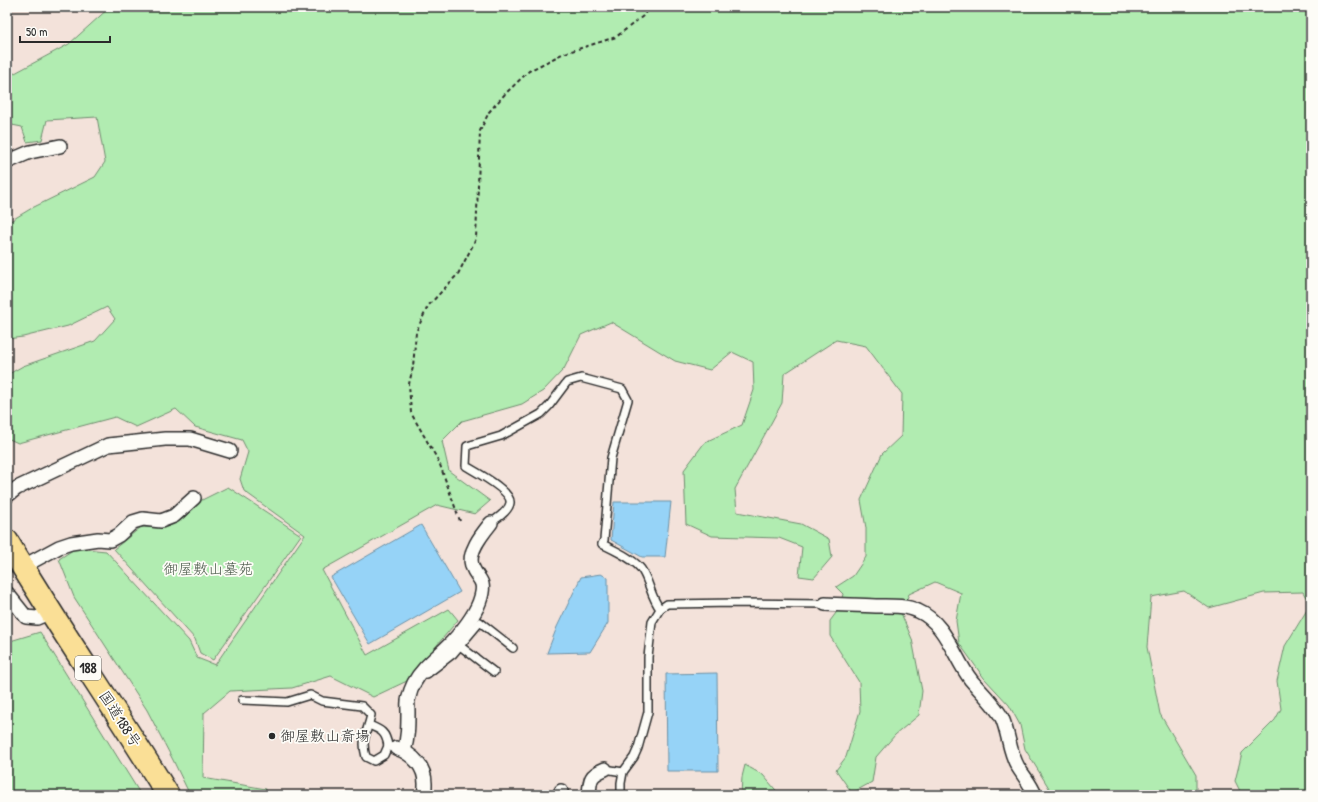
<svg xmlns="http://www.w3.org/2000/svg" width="1318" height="802" viewBox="0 0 1318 802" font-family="'Patrick Hand','Klee One',sans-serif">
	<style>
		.green { fill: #b1ecb1; stroke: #6e8c6e }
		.water { fill: #96d3f7; stroke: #6b90a5 }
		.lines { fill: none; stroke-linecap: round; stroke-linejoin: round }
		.service-casing { stroke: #2b2b2b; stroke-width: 10 }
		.minor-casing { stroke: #2b2b2b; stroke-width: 16 }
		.trunk-casing { stroke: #2b2b2b; stroke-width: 25 }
		.path { stroke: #2b2b2b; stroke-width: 2; stroke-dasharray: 4 3; stroke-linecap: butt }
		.service { stroke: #fdfcf7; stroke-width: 7 }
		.minor { stroke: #fdfcf7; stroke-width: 13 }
		.trunk { stroke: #fadf96; stroke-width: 22 }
		.poi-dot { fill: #2b2b2b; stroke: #fdfcf7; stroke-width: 1.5 }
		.labels { text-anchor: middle; stroke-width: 3.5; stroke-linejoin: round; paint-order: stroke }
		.shield { fill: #fdfcf7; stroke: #6a6a68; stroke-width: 1 }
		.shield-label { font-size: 14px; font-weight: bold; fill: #2b2b2b }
		.park-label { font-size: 15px; fill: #4c5b4c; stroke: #fdfcf7 }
		.street-label { font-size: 15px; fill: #2b2b2b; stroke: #fdfcf7 }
		.poi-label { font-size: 15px; fill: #2b2b2b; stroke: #fdfcf7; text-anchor: start }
	</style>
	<rect width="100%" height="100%" fill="#f3e2da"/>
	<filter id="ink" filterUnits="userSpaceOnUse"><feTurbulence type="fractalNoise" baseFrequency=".025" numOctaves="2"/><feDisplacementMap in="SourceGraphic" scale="8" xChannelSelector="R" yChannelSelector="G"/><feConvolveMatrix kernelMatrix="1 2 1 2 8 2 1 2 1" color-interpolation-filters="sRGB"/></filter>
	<g filter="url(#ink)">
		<!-- green -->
		<g class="green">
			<path d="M110,7H1311V795H1242L1235,781L1242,753L1275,720L1281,709L1277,681L1285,646L1310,605L1303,592L1264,593L1209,608L1184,591L1151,597L1147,647L1160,714L1196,775V795H1051L1049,788L1025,749L1020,725L1009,705L984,678L959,643L956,621L961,593L935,582L909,594L901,613L912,639L922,691L919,715L895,735L876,757L872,782L852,793L836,770L846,757L860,711L859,682L830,636V621L839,609L843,594L836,587L853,576L866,557V528L861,500L882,454L901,436L902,394L866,346L836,340L784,374L782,403L735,489L737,512L801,524L829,539L832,557L814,578L799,576L802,547L779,538L712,536L686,524L684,470L705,442L742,425L754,390L753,362L732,352L710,370L675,361L611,322L581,335L564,369L543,391L522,404L462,421L442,441L449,471L490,501L475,514L437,505L322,570L367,655L449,609L458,620L407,681L373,697L331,676L292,688L230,691L204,713L203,778L266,789L265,795H190L173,760L147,710L74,597L59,559L76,548L106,551L189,641L197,658L215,665L305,535L244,491L240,479L248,452L242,440L195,427L176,409L136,427L115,417L18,443L7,438V375L23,366L95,341L115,319L107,307L68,326L23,337L7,339V223L32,208L95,177L105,162L97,117L47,120L42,140L27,142L22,127L7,124V73L13,74L69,44Z"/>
			<path d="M228,487L301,535L213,660L200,653L195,639L114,549L141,527L158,528L172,525L184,518L200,501Z"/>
			<path d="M40,632L141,795H7V642Z"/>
			<path d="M745,765L763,775L780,795H741L742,777Z"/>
		</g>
		<!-- water -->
		<g class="water">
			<path d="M614,502H671L665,557H642L611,540Z"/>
			<path d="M421,525L460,592L370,644L331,577Z"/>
			<path d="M601,574L608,578V623L590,652L547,653L557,627L581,577Z"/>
			<path d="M717,673L718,771H667L666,674Z"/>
		</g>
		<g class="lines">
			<defs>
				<g id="service">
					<path d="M491,523C497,518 509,511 510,503C512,491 476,472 466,466L467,446L501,436L541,414L549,406L567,382L581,378L622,389L628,400L611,458L604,540L602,544C614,550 637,560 643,572C650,584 651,597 660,609"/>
					<path d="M460,646L494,672"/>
					<path d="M421,674H427L453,654L480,622L513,648"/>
					<path d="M242,700L287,702L310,695L322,701L362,706L371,715C367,733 361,739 366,757L374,761L384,755L388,746L396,748"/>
					<path d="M369,725C381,730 386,732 388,746"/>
					<path d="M605,769L623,772"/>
					<path d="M621,795V783L623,772L634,757L638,748L648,712V657L652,622L660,609L667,604L737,603L825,604"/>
				</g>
				<g id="minor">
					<path d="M7,162L30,152L60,146"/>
					<path d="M7,496L17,488L108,445L165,439H190L230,451"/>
					<path d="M22,567L59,547L71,543L98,539L110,540L119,535L133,522L143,519L161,521L174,516L194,498"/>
					<path d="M7,593L26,617L37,618L51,612"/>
					<path d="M825,604C842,605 859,605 876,606C890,606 906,605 918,611C946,623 954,658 971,680C980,691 996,706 1002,718C1009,734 1009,752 1018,767C1024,777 1031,784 1035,795"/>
					<path d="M396,748C413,754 426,767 425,786C425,790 425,792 423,795"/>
					<path d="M404,751C408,738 408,726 408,712C408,707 407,701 409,697C410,692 412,687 414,683C423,666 439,656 452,642C462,631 477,612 481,597C486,579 477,580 472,566C467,552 483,533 491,523"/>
					<path d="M560,795L561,791"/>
					<path d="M589,795C590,779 590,775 605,769"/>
				</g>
				<path id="trunk" d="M7,541C58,627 116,710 168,795"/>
			</defs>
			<!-- service casing -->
			<use href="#service" class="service-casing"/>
			<!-- minor casing -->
			<use href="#minor" class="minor-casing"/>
			<!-- trunk casing -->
			<use href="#trunk" class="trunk-casing"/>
			<!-- path -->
			<path class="path" d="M460,521L439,462L411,413L409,384L413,367L416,332L428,306L458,274L476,239L480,131L489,112L505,94L529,71L562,54L616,37L643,16L649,7"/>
			<!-- service -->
			<use href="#service" class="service"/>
			<!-- minor -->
			<use href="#minor" class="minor"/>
			<!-- trunk -->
			<use href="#trunk" class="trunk"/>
		</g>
	</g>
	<!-- markers -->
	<circle class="poi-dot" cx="272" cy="736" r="4"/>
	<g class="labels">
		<!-- shield labels -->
		<rect class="shield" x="75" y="656" width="26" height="24" rx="3"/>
		<g class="shield-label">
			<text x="88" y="673">188</text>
		</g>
		<!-- park labels -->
		<g class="park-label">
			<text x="208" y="574">御屋敷山墓苑</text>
		</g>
		<!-- street labels -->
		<g class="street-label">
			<text transform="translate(120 719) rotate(57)" y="5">国道188号</text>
		</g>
		<!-- poi labels -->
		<g class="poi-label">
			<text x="280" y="741">御屋敷山斎場</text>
		</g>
	</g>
	<!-- margin -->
	<rect width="1318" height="802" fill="none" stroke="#fdfcf7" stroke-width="24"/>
	<rect x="12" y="12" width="1294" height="778" fill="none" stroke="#2b2b2b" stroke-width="1.5" filter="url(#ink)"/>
	<!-- scale -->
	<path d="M20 36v6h90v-6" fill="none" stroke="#2b2b2b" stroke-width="2"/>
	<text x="26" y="36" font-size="12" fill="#2b2b2b" stroke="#fdfcf7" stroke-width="3" paint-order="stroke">50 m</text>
</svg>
